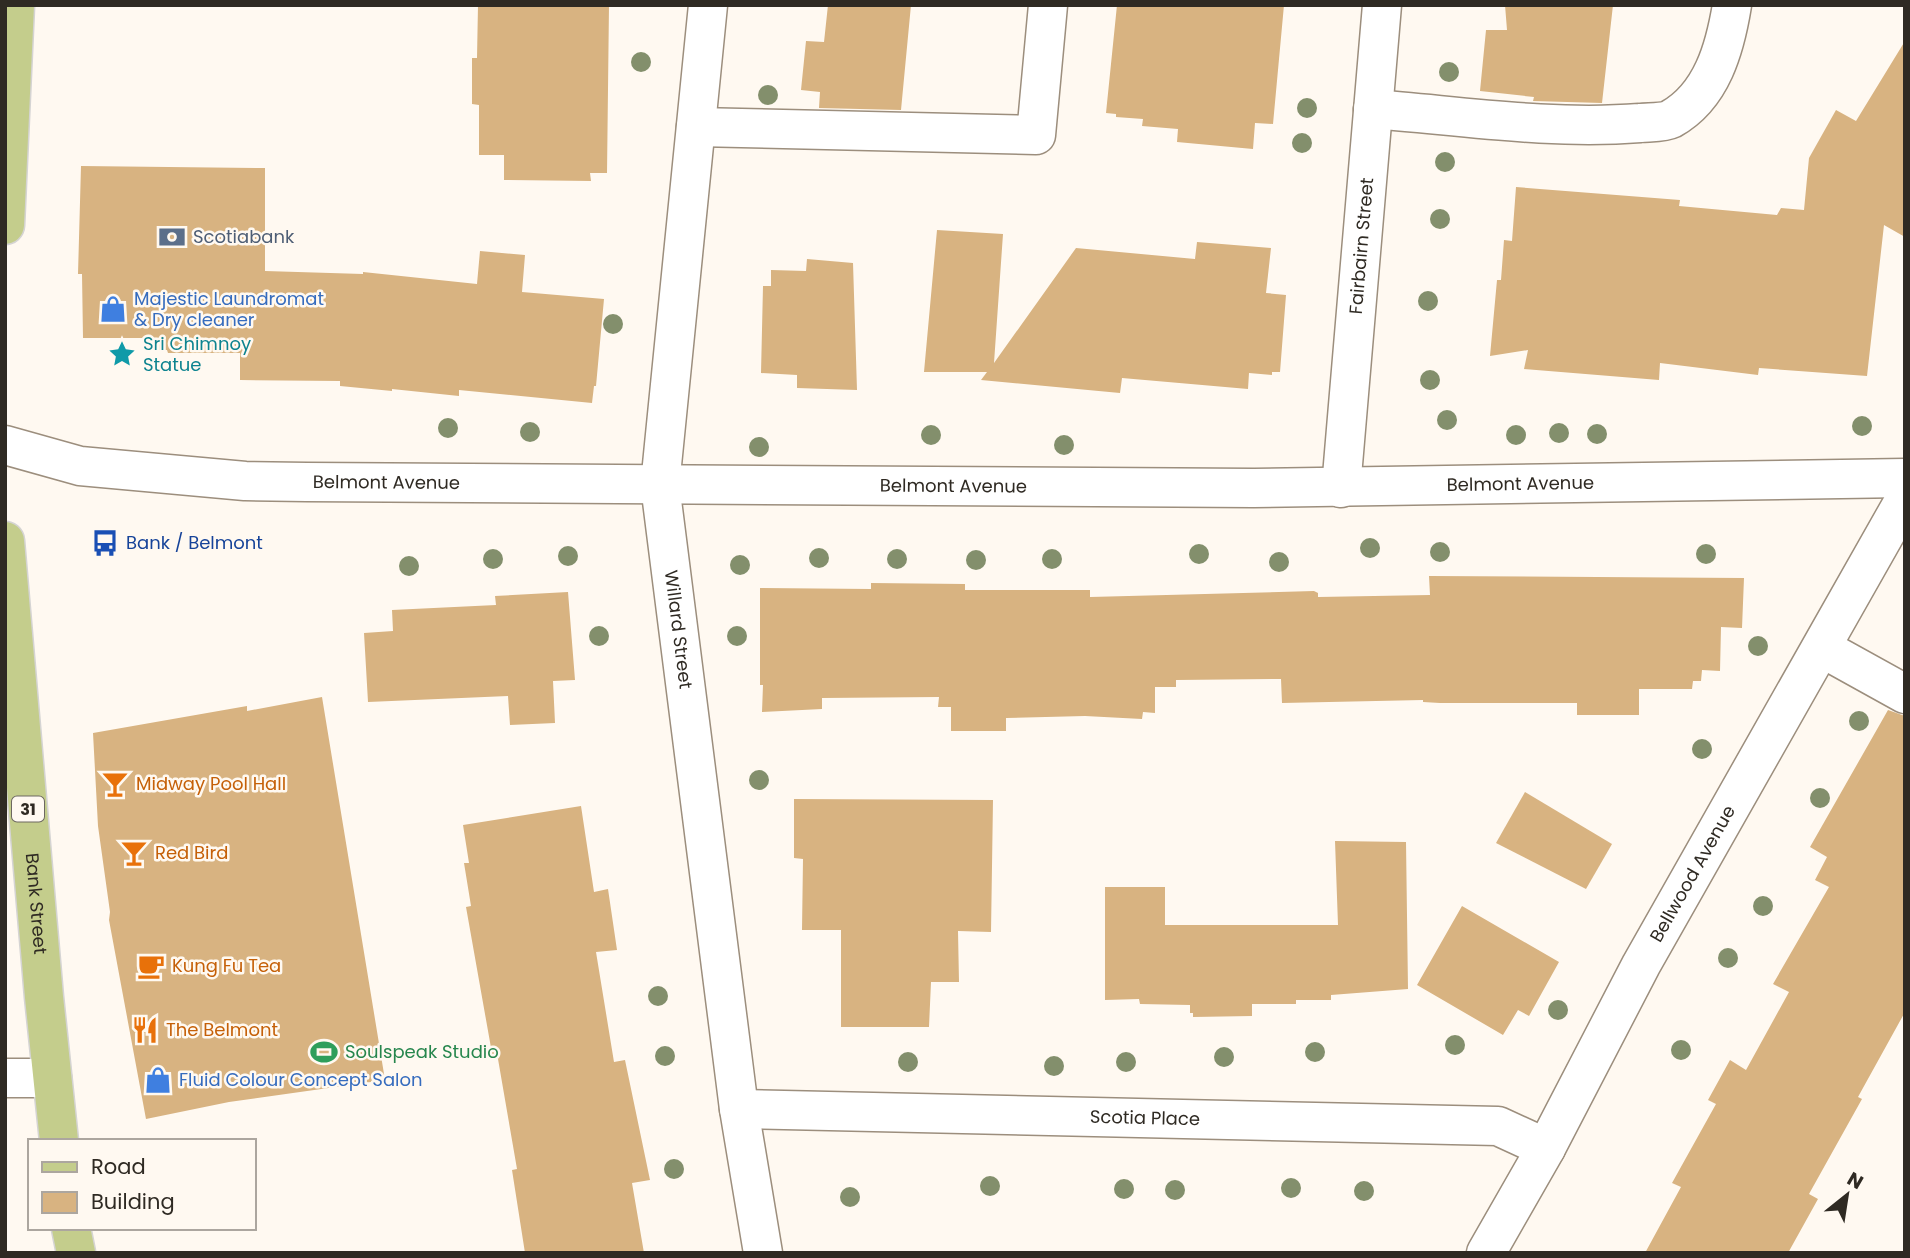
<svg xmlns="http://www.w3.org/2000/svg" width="1910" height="1258" viewBox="0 0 1910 1258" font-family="Poppins,sans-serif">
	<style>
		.building { fill: #d8b381 }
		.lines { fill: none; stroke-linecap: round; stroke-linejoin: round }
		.minor-casing { stroke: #9c8e7d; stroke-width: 41 }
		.major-casing { stroke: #d5d4d3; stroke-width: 41 }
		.minor { stroke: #fff; stroke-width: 38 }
		.major { stroke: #c4cd8c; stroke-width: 38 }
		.tree { fill: #838f6c }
		.labels { text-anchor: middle; stroke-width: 5; stroke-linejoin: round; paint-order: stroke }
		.shield { fill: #fff9f1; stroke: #6d6861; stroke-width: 2 }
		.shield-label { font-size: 16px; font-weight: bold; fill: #2f2a23 }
		.service-label { font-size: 18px; fill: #4e5e75; stroke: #fff9f1; text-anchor: start }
		.street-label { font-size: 18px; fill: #2f2a23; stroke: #fff9f1 }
		.shop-label { font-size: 18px; fill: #366cbe; stroke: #fff9f1; text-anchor: start }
		.culture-label { font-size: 18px; fill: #0d838f; stroke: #fff9f1; text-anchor: start }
		.transit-label { font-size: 18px; fill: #164399; stroke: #fff9f1; text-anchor: start }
		.food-label { font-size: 18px; fill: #c56008; stroke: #fff9f1; text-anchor: start }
		.leisure-label { font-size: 18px; fill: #27864d; stroke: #fff9f1; text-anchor: start }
	</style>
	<rect width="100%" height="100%" fill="#fff9f1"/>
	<!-- building -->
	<g class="building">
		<path d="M478,5H609L607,173H590L591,181L504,180V155H479V105L472,104V58H477Z"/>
		<path d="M828,5H911L901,110L819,108L820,92L801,90L806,41L824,42Z"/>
		<path d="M1117,5H1284L1273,124L1255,123L1253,149L1177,142L1178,129L1142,126L1143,119L1116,117V114L1106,113Z"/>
		<path d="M1505,5H1613L1602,103L1533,101L1534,97L1480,91L1486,30H1507Z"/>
		<path d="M1905,41V237L1884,225L1867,376L1759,368L1758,375L1660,363L1659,380L1524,369L1528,350L1490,356L1497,280H1501L1504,240L1512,241L1516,187L1680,200L1679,206L1777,215L1781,208L1804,210L1809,158L1836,110L1856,121Z"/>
		<path d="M81,166L265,168V271L363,274V272L477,284L480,251L525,255L522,292L604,299L596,386H594L592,403L459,390V396L392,389V391L340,386V381L240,380V353H168L167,350H143V338H83L82,274H78Z"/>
		<path d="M937,230L1003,234L994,363L1076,248L1195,259L1197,242L1271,248L1266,293L1286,295L1280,372H1272V375L1249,373L1248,389L1122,378L1120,393L981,380L987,372H924Z"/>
		<path d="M807,259L853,263L857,390L797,388V375L761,373L763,286H771V270L806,271Z"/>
		<path d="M1429,576L1744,578L1742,628L1721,627L1720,671L1702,670L1701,681H1693L1692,689H1639V715H1577V703H1440L1423,702V700L1282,703L1281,679L1176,680V687H1155V713L1143,712L1142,719L1085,716L1006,718V731H951V707H938L939,697L822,698V709L762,712L763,685H760V588L871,589V583L965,584V590H1090V597L1314,591L1318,593V597L1430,595Z"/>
		<path d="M568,592L575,680L553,681L555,723L510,725L508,696L368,702L364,633L393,631L392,610L496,605L495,596Z"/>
		<path d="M322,697L385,1080L229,1102L146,1119L109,920L110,912L98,826L93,733L247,706V711Z"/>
		<path d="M1888,710L1905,716V1012L1858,1097L1862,1099L1809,1194L1818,1199L1788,1253H1645L1681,1187L1672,1183L1716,1104L1708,1100L1730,1060L1746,1070L1789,992L1773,984L1829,887L1815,880L1827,857L1810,847Z"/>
		<path d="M1525,792L1612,844L1586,889L1496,843Z"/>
		<path d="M794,799L993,800L991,932L958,931L959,982H931L929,1027H841V930H802L803,859L794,858Z"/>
		<path d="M581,806L594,892L608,889L617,950L596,952L614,1062L625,1060L650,1180L632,1183L644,1253H525L512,1170L517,1169L498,1059H493L466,907L471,906L464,863H469L463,825Z"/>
		<path d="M1335,841L1406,842L1408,989L1331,995V1000H1296V1004H1252V1016L1193,1017V1013H1190V1005L1140,1004L1139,999L1105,1000V887H1165V925H1338Z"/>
		<path d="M1462,906L1559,962L1529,1016L1518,1010L1503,1035L1417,985Z"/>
	</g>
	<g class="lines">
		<defs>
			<g id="minor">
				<path id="s1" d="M708,5L660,485L739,1109L763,1253"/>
				<path d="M1373,109C1462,116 1551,130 1640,123C1649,122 1663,123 1671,119C1712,96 1725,48 1732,5"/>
				<path d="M696,127L1036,135L1048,5"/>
				<path id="s2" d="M5,445L80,466L245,481L307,482L1254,488L1905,478"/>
				<path id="s3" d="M1341,488L1382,5"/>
				<path d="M1822,648L1905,694"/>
				<path d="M5,1078H52"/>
				<path id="s4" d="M739,1109L1498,1126L1546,1148"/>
				<path id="s5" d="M1486,1253L1546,1148L1641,965L1905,499"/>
			</g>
			<g id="major">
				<path d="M5,225L15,5"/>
				<path id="s6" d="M5,541L44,997L59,1141"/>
				<path d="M71,1228L76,1253"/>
			</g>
		</defs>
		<!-- minor casing -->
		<use href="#minor" class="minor-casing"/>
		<!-- major casing -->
		<use href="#major" class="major-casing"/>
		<!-- minor -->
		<use href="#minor" class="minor"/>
		<!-- major -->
		<use href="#major" class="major"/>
	</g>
	<!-- trees -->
	<g class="tree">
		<circle cx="641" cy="62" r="10"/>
		<circle cx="1449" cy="72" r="10"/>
		<circle cx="768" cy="95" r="10"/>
		<circle cx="1307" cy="108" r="10"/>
		<circle cx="1302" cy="143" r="10"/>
		<circle cx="1445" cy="162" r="10"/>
		<circle cx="1440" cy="219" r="10"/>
		<circle cx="1428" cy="301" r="10"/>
		<circle cx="613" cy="324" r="10"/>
		<circle cx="1430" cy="380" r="10"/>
		<circle cx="1447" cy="420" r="10"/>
		<circle cx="1862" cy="426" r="10"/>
		<circle cx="448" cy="428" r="10"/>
		<circle cx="530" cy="432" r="10"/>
		<circle cx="1559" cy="433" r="10"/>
		<circle cx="1597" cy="434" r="10"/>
		<circle cx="931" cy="435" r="10"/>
		<circle cx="1516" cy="435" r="10"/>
		<circle cx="1064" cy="445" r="10"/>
		<circle cx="759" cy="447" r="10"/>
		<circle cx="1370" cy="548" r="10"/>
		<circle cx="1440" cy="552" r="10"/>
		<circle cx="1199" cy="554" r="10"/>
		<circle cx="1706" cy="554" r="10"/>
		<circle cx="568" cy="556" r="10"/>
		<circle cx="819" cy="558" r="10"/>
		<circle cx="493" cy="559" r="10"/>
		<circle cx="897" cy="559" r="10"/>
		<circle cx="1052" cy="559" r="10"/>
		<circle cx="976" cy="560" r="10"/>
		<circle cx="1279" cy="562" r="10"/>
		<circle cx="740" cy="565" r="10"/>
		<circle cx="409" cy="566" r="10"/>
		<circle cx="599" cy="636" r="10"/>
		<circle cx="737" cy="636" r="10"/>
		<circle cx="1758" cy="646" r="10"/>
		<circle cx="1859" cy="721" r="10"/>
		<circle cx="1702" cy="749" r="10"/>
		<circle cx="759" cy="780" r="10"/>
		<circle cx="1820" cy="798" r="10"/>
		<circle cx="1763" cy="906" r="10"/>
		<circle cx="1728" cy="958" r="10"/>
		<circle cx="658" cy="996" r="10"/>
		<circle cx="1558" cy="1010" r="10"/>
		<circle cx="1455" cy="1045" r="10"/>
		<circle cx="1681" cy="1050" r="10"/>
		<circle cx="1315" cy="1052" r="10"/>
		<circle cx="665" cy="1056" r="10"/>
		<circle cx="1224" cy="1057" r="10"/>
		<circle cx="908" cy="1062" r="10"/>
		<circle cx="1126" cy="1062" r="10"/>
		<circle cx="1054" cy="1066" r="10"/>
		<circle cx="674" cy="1169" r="10"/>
		<circle cx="990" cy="1186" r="10"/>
		<circle cx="1291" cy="1188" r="10"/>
		<circle cx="1124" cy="1189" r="10"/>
		<circle cx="1175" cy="1190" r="10"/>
		<circle cx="1364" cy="1191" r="10"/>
		<circle cx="850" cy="1197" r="10"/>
	</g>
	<!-- icons -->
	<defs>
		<symbol id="bank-bare" viewBox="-9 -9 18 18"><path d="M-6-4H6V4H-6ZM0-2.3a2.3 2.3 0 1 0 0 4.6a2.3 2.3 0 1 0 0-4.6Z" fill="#5c6f8a" stroke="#fff9f1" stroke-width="2.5" paint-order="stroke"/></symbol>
		<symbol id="shop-bare" viewBox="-9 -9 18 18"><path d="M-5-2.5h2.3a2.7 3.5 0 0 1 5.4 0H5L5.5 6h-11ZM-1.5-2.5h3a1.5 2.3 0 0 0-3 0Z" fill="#3f7fe0" stroke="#fff9f1" stroke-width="2.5" paint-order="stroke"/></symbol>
		<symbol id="sight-bare" viewBox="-9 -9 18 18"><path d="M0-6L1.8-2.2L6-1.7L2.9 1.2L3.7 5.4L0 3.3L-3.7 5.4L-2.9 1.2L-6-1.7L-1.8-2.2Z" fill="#0f9aa8" stroke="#fff9f1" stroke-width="2.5" paint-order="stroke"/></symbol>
		<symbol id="bus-bare" viewBox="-9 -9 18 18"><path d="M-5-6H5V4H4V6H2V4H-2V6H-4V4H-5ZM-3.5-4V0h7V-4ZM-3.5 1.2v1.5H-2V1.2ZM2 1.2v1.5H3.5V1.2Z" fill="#1a4fb4" stroke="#fff9f1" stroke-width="2.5" paint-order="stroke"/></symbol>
		<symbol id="bar-bare" viewBox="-9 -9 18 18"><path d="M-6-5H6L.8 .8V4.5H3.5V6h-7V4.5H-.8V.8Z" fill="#e8710a" stroke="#fff9f1" stroke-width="2.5" paint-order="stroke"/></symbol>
		<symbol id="cafe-bare" viewBox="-9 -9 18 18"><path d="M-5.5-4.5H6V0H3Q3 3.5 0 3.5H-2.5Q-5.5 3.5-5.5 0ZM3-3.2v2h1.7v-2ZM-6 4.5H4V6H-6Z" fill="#e8710a" stroke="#fff9f1" stroke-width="2.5" paint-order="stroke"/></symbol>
		<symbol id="restaurant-bare" viewBox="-9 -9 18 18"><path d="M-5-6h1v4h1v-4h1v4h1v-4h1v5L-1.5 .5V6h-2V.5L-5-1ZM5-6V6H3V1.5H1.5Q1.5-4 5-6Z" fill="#e8710a" stroke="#fff9f1" stroke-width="2.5" paint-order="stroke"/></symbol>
		<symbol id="stadium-bare" viewBox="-9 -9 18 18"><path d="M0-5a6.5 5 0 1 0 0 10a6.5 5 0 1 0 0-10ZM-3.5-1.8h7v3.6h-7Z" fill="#2e9e5b" stroke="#fff9f1" stroke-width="2.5" paint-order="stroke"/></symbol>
	</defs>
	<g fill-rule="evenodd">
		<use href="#bank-bare" x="153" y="218" width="38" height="38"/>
		<use href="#shop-bare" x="94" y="290" width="38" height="38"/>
		<use href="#sight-bare" x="103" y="335" width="38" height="38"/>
		<use href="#bus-bare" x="86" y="524" width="38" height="38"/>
		<use href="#bar-bare" x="96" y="765" width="38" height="38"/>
		<use href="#bar-bare" x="115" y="834" width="38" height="38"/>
		<use href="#cafe-bare" x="132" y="947" width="38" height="38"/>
		<use href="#restaurant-bare" x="126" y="1011" width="38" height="38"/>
		<use href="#stadium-bare" x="305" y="1033" width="38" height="38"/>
		<use href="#shop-bare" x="139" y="1061" width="38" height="38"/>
	</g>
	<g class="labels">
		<!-- shield labels -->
		<rect class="shield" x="12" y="796.5" width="32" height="25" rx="5"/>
		<g class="shield-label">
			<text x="28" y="815">31</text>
		</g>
		<!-- service labels -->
		<g class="service-label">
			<text x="193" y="243">Scotiabank</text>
		</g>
		<!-- street labels -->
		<g class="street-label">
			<text dy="6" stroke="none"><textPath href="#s3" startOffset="243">Fairbairn Street</textPath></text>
			<text dy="6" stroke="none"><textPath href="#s2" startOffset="385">Belmont Avenue</textPath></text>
			<text dy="6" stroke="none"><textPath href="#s2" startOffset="1519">Belmont Avenue</textPath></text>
			<text dy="6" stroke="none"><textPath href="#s2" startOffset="952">Belmont Avenue</textPath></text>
			<text dy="6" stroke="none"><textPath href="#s1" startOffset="628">Willard Street</textPath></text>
			<text dy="6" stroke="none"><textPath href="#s5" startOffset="432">Bellwood Avenue</textPath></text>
			<text dy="6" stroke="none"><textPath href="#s6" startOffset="364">Bank Street</textPath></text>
			<text dy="6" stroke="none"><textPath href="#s4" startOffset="406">Scotia Place</textPath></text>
		</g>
		<!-- shop labels -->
		<g class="shop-label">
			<text x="134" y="305">Majestic Laundromat<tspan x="134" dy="21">&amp; Dry cleaner</tspan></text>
			<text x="179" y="1086">Fluid Colour Concept Salon</text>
		</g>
		<!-- culture labels -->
		<g class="culture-label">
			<text x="143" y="350">Sri Chimnoy<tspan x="143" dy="21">Statue</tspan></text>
		</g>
		<!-- transit labels -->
		<g class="transit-label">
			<text x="126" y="549">Bank / Belmont</text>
		</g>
		<!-- food labels -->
		<g class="food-label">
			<text x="136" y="790">Midway Pool Hall</text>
			<text x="155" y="859">Red Bird</text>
			<text x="172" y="972">Kung Fu Tea</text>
			<text x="166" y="1036">The Belmont</text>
		</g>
		<!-- leisure labels -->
		<g class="leisure-label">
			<text x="345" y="1058">Soulspeak Studio</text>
		</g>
	</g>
	<!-- border -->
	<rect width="1910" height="1258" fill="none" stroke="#2f2a23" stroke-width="14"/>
	<!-- legend -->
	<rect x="28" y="1139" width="228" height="91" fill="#fff9f1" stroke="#aca69f" stroke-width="2"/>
	<rect x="42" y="1162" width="35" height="10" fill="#c4cd8c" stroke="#aca69f" stroke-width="2"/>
	<text x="91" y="1174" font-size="21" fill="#2f2a23">Road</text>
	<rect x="42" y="1192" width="35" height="21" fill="#d8b381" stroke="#aca69f" stroke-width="2"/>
	<text x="91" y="1209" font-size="21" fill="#2f2a23">Building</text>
	<!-- north arrow -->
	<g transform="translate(1847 1195) rotate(30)" stroke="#fff9f1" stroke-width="5" paint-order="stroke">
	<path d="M0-5L12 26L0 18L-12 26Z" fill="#2f2a23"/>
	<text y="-10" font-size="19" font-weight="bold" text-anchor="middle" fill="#2f2a23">N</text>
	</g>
</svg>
